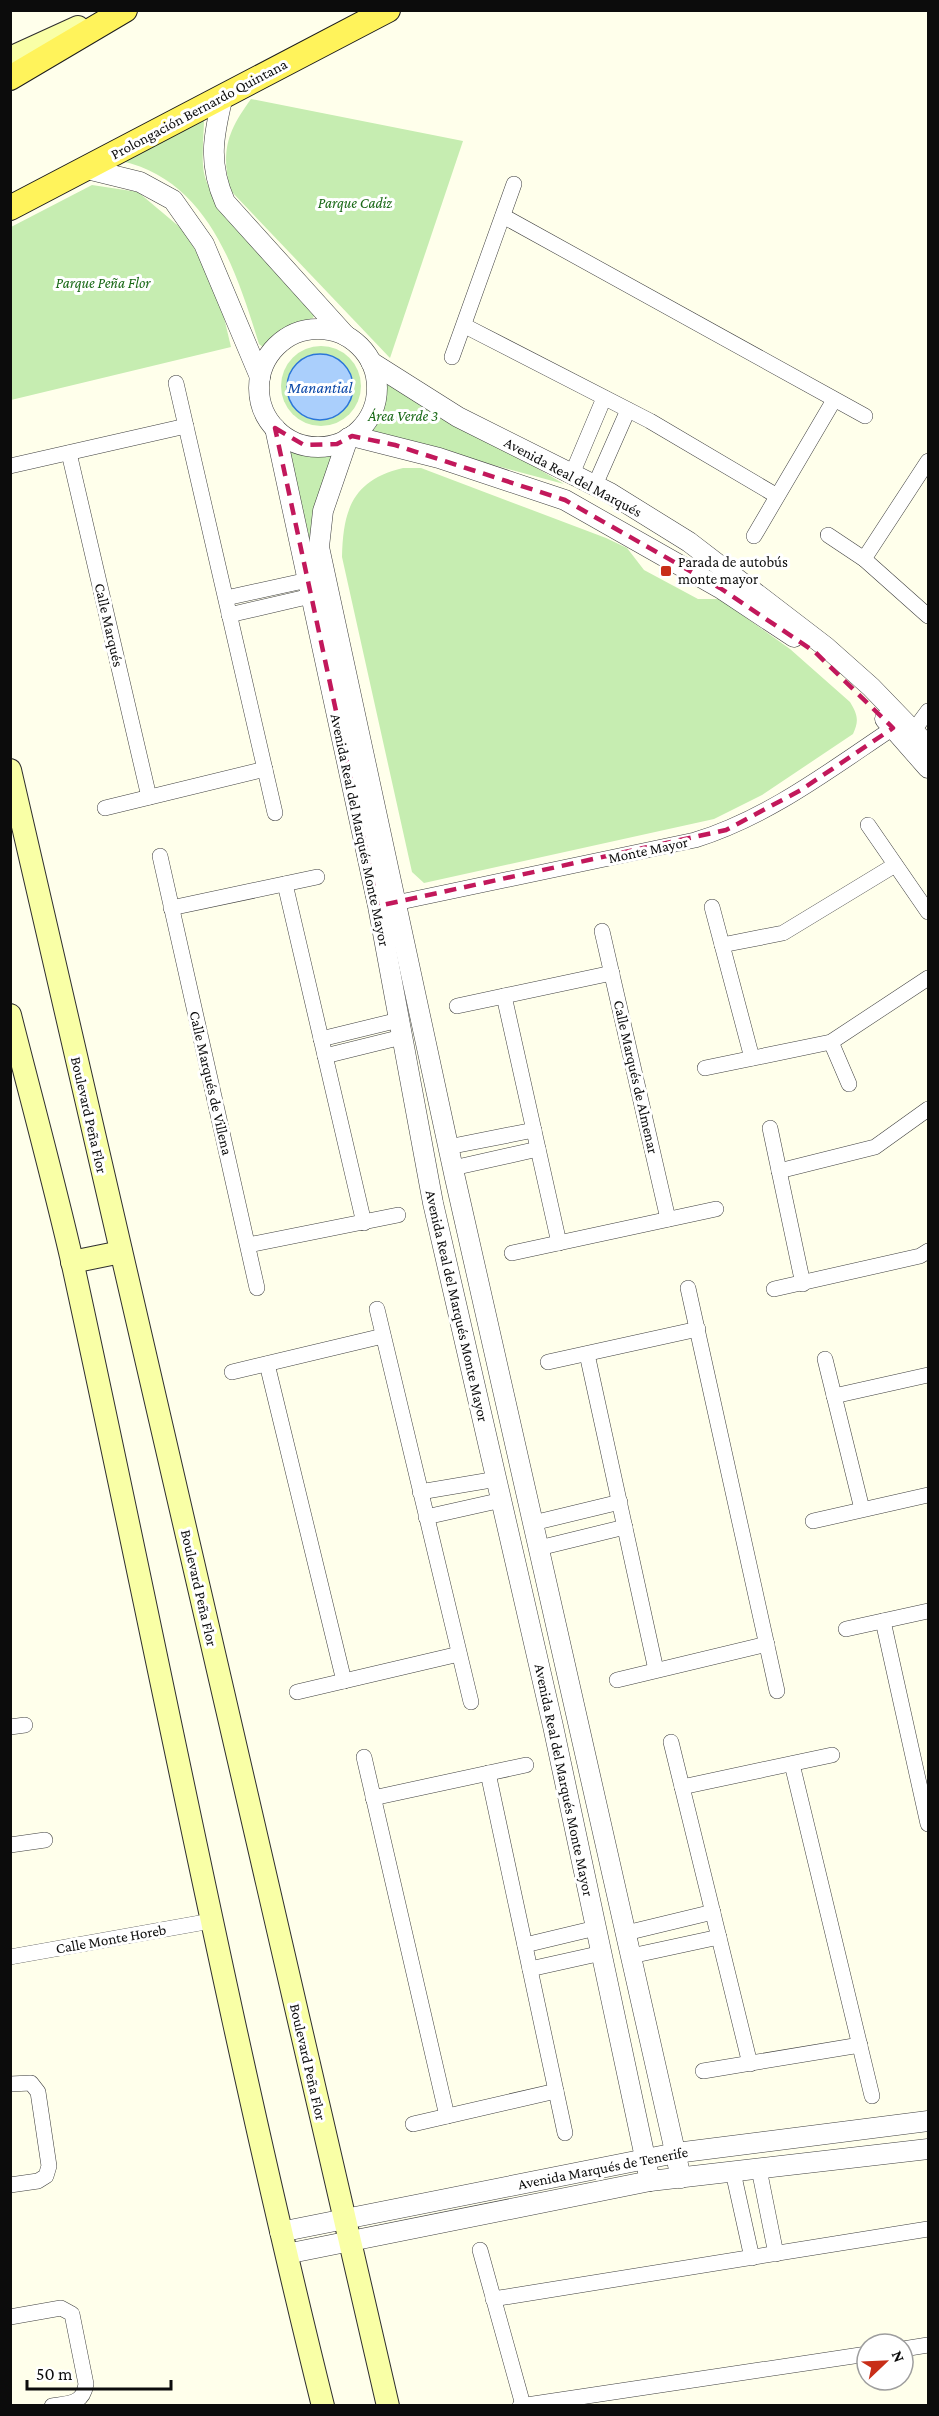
<svg xmlns="http://www.w3.org/2000/svg" width="939" height="2416" viewBox="0 0 939 2416" font-family="'Crimson Pro',serif">
	<style>
		.green { fill: #c6edb1 }
		.water { fill: #aacffc; stroke: #2b76d9; stroke-width: 1.5 }
		.lines { fill: none; stroke-linecap: round; stroke-linejoin: round }
		.minor-casing { stroke: #3f3f3f; stroke-width: 16 }
		.tertiary-casing { stroke: #3f3f3f; stroke-width: 21 }
		.secondary-casing { stroke: #2e2e2e; stroke-width: 24 }
		.primary-casing { stroke: #1d1d1d; stroke-width: 26 }
		.minor { stroke: #fff; stroke-width: 15 }
		.tertiary { stroke: #fff; stroke-width: 20 }
		.secondary { stroke: #f9ffa6; stroke-width: 22 }
		.primary { stroke: #fff35b; stroke-width: 24 }
		.marked { fill: none; stroke: #c2185b; stroke-width: 4.5; stroke-dasharray: 12 8; stroke-linejoin: round }
		.poi-dot { fill: #c82e18; stroke: #fff; stroke-width: 2 }
		.labels { text-anchor: middle; stroke-width: 6; stroke-linejoin: round; paint-order: stroke }
		.street-label { font-size: 15px; fill: #0c0c0c; stroke: #fff }
		.park-label { font-size: 15px; font-style: italic; fill: #1a6917; stroke: #fff }
		.poi-label { font-size: 15px; fill: #0c0c0c; stroke: #fff; text-anchor: start }
		.water-label { font-size: 16px; font-style: italic; fill: #0b48a8; stroke: #fff }
	</style>
	<rect width="100%" height="100%" fill="#ffffeb"/>
	<!-- green -->
	<g class="green">
		<path d="M251,99L463,141L390,358L230,190C221,150 227,132 251,99Z"/>
		<path d="M204,118C204,136 201,156 204,173C212,212 287,283 315,314L313,318L281,329L263,347L259,344C236,270 208,180 121,161Z"/>
		<path d="M92,185L138,192L182,229L205,265L222,309L231,347L11,400V227Z"/>
		<circle cx="321" cy="386" r="40"/>
		<path d="M382,376L399,387L564,484L366,431L379,412Z"/>
		<path d="M285,443L311,451L337,450L314,556Z"/>
		<path d="M403,468H421L606,538L627,548L644,570L698,599H720L790,649L850,702C858,715 859,721 853,734L762,795L714,819L424,883L412,872L342,557C343,509 353,480 403,468Z"/>
	</g>
	<!-- water -->
	<circle class="water" cx="320" cy="387" r="33"/>
	<g class="lines">
		<defs>
			<g id="minor">
				<path d="M503,216L865,416"/>
				<path d="M465,326L650,421L777,496"/>
				<path d="M452,357L514,184"/>
				<path d="M176,383L275,813"/>
				<path d="M69,453L149,797"/>
				<path d="M10,466L186,426"/>
				<path d="M572,474L604,398"/>
				<path d="M595,485L628,410"/>
				<path d="M828,535L864,559L928,616"/>
				<path d="M754,536L834,400"/>
				<path d="M864,559L928,461"/>
				<path d="M226,598L308,580"/>
				<path d="M229,615L311,596"/>
				<path d="M914,730L928,711"/>
				<path d="M105,808L265,769"/>
				<path d="M868,825L928,912"/>
				<path d="M160,856L257,1288"/>
				<path d="M285,884L364,1223"/>
				<path d="M386,905L695,840C769,817 830,770 893,728"/>
				<path d="M712,907L752,1058"/>
				<path d="M171,908L317,877"/>
				<path d="M602,931L668,1219"/>
				<path d="M722,945L783,933L895,865"/>
				<path d="M504,996L559,1243"/>
				<path d="M457,1006L612,973"/>
				<path d="M321,1039L399,1020"/>
				<path d="M831,1042L849,1084"/>
				<path d="M325,1056L402,1037"/>
				<path d="M705,1068L831,1042L928,978"/>
				<path d="M770,1128L803,1284"/>
				<path d="M448,1147L534,1130"/>
				<path d="M453,1168L538,1149"/>
				<path d="M779,1171L875,1147L928,1109"/>
				<path d="M248,1245L398,1215"/>
				<path d="M512,1253L716,1209"/>
				<path d="M688,1288L777,1691"/>
				<path d="M774,1289L920,1256L928,1251"/>
				<path d="M377,1309L471,1702"/>
				<path d="M587,1354L656,1670"/>
				<path d="M825,1359L862,1509"/>
				<path d="M548,1362L698,1329"/>
				<path d="M267,1364L344,1681"/>
				<path d="M232,1372L383,1336"/>
				<path d="M834,1396L928,1375"/>
				<path d="M420,1492L497,1479"/>
				<path d="M426,1517L502,1500"/>
				<path d="M813,1521L928,1495"/>
				<path d="M533,1523L620,1502"/>
				<path d="M539,1548L625,1527"/>
				<path d="M883,1621L928,1824"/>
				<path d="M846,1629L928,1611"/>
				<path d="M617,1680L767,1644"/>
				<path d="M297,1692L459,1654"/>
				<path d="M10,1727L25,1725"/>
				<path d="M671,1742L750,2064"/>
				<path d="M364,1757L447,2116"/>
				<path d="M792,1764L872,2096"/>
				<path d="M488,1773L565,2133"/>
				<path d="M682,1787L832,1755"/>
				<path d="M373,1798L526,1765"/>
				<path d="M10,1845L45,1840"/>
				<path d="M626,1933L713,1912"/>
				<path d="M525,1945L596,1928"/>
				<path d="M631,1956L719,1937"/>
				<path d="M10,1957L211,1921"/>
				<path d="M530,1969L602,1953"/>
				<path d="M703,2071L860,2045"/>
				<path d="M10,2084L31,2083L38,2092L49,2166L46,2176L38,2181L10,2185"/>
				<path d="M413,2124L556,2091"/>
				<path d="M759,2169L776,2254"/>
				<path d="M733,2172L752,2258"/>
				<path d="M480,2250L523,2405"/>
				<path d="M493,2299L928,2229"/>
				<path d="M10,2317L61,2308L72,2314L86,2384C83,2404 70,2403 52,2406"/>
				<path d="M903,2349L928,2345"/>
				<path d="M520,2406L867,2354"/>
			</g>
			<g id="tertiary">
				<path d="M223,96C213,137 208,163 225,202L346,336"/>
				<path d="M87,169L140,182L173,200L204,244L260,377"/>
				<circle cx="318" cy="388" r="59"/>
				<path d="M371,362L458,417L610,493L689,542L826,647L871,687L928,746"/>
				<path d="M275,428L378,906L433,1203L553,1726L650,2181"/>
				<path d="M352,436L439,458L565,500L720,588L794,637"/>
				<path d="M348,438L323,511L319,547L455,1178L681,2178"/>
				<path d="M885,719L928,768"/>
				<path d="M280,2232L676,2153L928,2121"/>
				<path d="M286,2254L650,2181L928,2149"/>
			</g>
			<g id="secondary">
				<path d="M10,58L78,27"/>
				<path d="M10,770L388,2406"/>
				<path d="M10,1015C31,1098 54,1182 73,1265C156,1645 229,2028 323,2406"/>
				<path d="M72,1262L121,1252"/>
			</g>
			<g id="primary">
				<path d="M10,78L125,10"/>
				<path d="M10,208L388,10"/>
			</g>
		</defs>
		<!-- minor casing -->
		<use href="#minor" class="minor-casing"/>
		<!-- tertiary casing -->
		<use href="#tertiary" class="tertiary-casing"/>
		<!-- secondary casing -->
		<use href="#secondary" class="secondary-casing"/>
		<!-- primary casing -->
		<use href="#primary" class="primary-casing"/>
		<!-- minor -->
		<use href="#minor" class="minor"/>
		<!-- tertiary -->
		<use href="#tertiary" class="tertiary"/>
		<!-- secondary -->
		<use href="#secondary" class="secondary"/>
		<!-- primary -->
		<use href="#primary" class="primary"/>
	</g>
	<!-- marked area -->
	<path class="marked" d="M275,428L304,445L337,444L352,436L395,445L565,500L720,588L815,652L893,728L801,790L726,830L378,906Z"/>
	<!-- markers -->
	<rect class="poi-dot" x="660" y="565" width="12" height="12" rx="3"/>
	<g class="labels">
		<!-- street labels -->
		<g class="street-label">
			<text transform="translate(199 109) rotate(-28)" y="5">Prolongación Bernardo Quintana</text>
			<text transform="translate(573 477) rotate(28)" y="5">Avenida Real del Marqués</text>
			<text transform="translate(109 625) rotate(77)" y="5">Calle Marqués</text>
			<text transform="translate(360 830) rotate(78)" y="5">Avenida Real del Marqués Monte Mayor</text>
			<text transform="translate(648 850) rotate(-12)" y="5">Monte Mayor</text>
			<text transform="translate(636 1077) rotate(77)" y="5">Calle Marqués de Almenar</text>
			<text transform="translate(211 1083) rotate(77)" y="5">Calle Marqués de Villena</text>
			<text transform="translate(89 1115) rotate(77)" y="5">Boulevard Peña Flor</text>
			<text transform="translate(457 1306) rotate(77)" y="5">Avenida Real del Marqués Monte Mayor</text>
			<text transform="translate(199 1588) rotate(77)" y="5">Boulevard Peña Flor</text>
			<text transform="translate(564 1780) rotate(78)" y="5">Avenida Real del Marqués Monte Mayor</text>
			<text transform="translate(111 1939) rotate(-10)" y="5">Calle Monte Horeb</text>
			<text transform="translate(308 2062) rotate(77)" y="5">Boulevard Peña Flor</text>
			<text transform="translate(603 2168) rotate(-11)" y="5">Avenida Marqués de Tenerife</text>
		</g>
		<!-- park labels -->
		<g class="park-label">
			<text x="355" y="208">Parque Cadiz</text>
			<text x="103" y="288">Parque Peña Flor</text>
			<text x="403" y="421">Área Verde 3</text>
		</g>
		<!-- poi labels -->
		<g class="poi-label">
			<text x="678" y="567">Parada de autobús<tspan x="678" dy="17">monte mayor</tspan></text>
		</g>
		<!-- water labels -->
		<g class="water-label">
			<text x="320" y="393">Manantial</text>
		</g>
	</g>
	<!-- border -->
	<rect width="939" height="2416" fill="none" stroke="#0c0c0c" stroke-width="24"/>
	<!-- north arrow -->
	<g transform="translate(885 2362) rotate(67)"><circle r="28" fill="#ffffff" stroke="#9e9e9e" stroke-width="1.5"/>
	<path d="M0-4.5L10 22L0 15L-10 22Z" fill="#c82e18"/>
	<text y="-9" font-size="16" font-weight="bold" text-anchor="middle" fill="#0c0c0c">N</text>
	</g>
	<!-- scale -->
	<path d="M27 2380v9h144v-9" fill="none" stroke="#0c0c0c" stroke-width="3"/>
	<text x="36" y="2380" font-size="18" fill="#0c0c0c" stroke="#ffffff" stroke-width="4.5" paint-order="stroke">50 m</text>
</svg>
